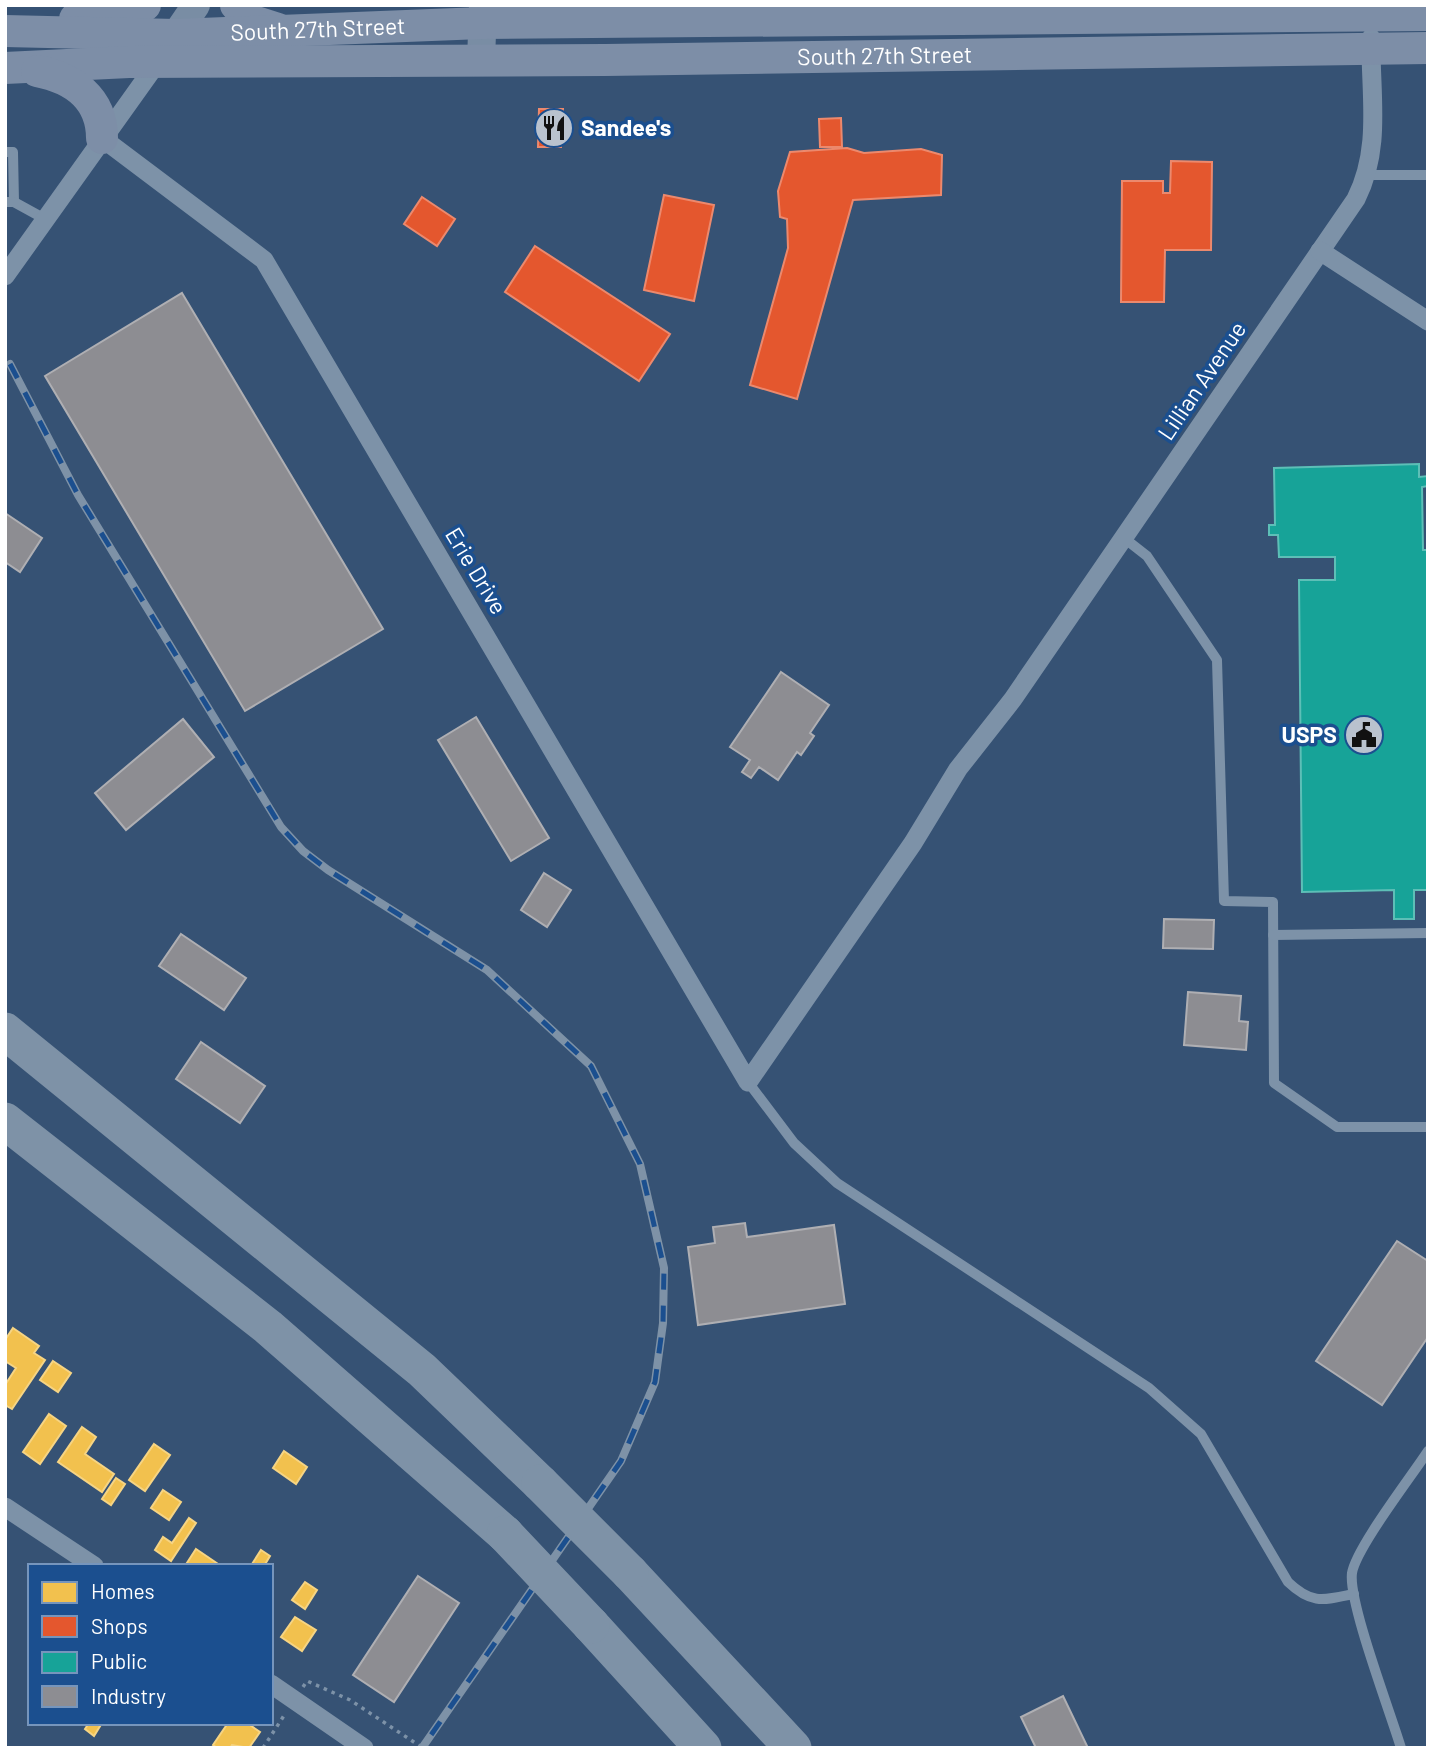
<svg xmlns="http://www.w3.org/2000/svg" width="1433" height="1753" viewBox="0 0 1433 1753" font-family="Barlow,sans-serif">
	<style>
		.homes { fill: #f2c14e; stroke: #f6d483; stroke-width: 2 }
		.shops { fill: #e4572e; stroke: #ec896d; stroke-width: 2 }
		.public { fill: #17a398; stroke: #5dbfb7; stroke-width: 2 }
		.industry { fill: #8d8d92; stroke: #afafb3; stroke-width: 2 }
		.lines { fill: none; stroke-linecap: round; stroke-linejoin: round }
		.path { stroke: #7d92a8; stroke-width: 3.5; stroke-dasharray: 3.5 5; stroke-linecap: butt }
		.service { stroke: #7d92a8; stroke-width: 10 }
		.minor { stroke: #7d92a8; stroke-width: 19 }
		.secondary { stroke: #798da4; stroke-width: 28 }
		.primary { stroke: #7d8ea7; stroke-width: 32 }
		.motorway { stroke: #7e92a7; stroke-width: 37 }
		.rail-casing { stroke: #7e92a7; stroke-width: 8 }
		.rail { stroke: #1b4f8f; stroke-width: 5; stroke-dasharray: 16; stroke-linecap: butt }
		.motorway-bridge { stroke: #7e92a7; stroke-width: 37 }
		.labels { text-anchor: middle; stroke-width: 7; stroke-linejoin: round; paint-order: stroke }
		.street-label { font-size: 23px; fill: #fff; stroke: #1b4f8f }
		.poi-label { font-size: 23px; font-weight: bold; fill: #fff; stroke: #1b4f8f; text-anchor: start }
	</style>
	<rect width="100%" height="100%" fill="#365274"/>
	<!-- homes -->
	<g class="homes">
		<path d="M13,1328L39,1346L34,1353L45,1360L12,1409L5,1405V1385L16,1368L5,1361V1340Z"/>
		<path d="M53,1361L71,1373L58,1392L40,1380Z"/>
		<path d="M49,1414L66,1426L40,1464L23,1452Z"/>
		<path d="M82,1427L96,1437L85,1454L114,1474L102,1492L58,1462Z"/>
		<path d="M154,1444L170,1455L145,1491L129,1480Z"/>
		<path d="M284,1451L307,1467L296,1484L273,1468Z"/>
		<path d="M116,1478L125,1484L111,1505L102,1499Z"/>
		<path d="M163,1490L181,1502L169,1520L151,1508Z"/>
		<path d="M189,1518L196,1523L171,1561L155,1550L163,1537L172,1543Z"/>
		<path d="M196,1549L221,1566H185Z"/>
		<path d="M261,1550L270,1556L264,1566H256L252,1564Z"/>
		<path d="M305,1582L317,1590L305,1609L292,1600Z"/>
		<path d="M295,1617L316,1630L302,1651L281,1637Z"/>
		<path d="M89,1723H102L94,1736L85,1729Z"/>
		<path d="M228,1723H247L260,1732L249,1748L232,1745L230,1748H217L213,1745Z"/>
	</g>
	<!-- shops -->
	<g class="shops">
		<path d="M539,109H563L561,147H538Z"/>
		<path d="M841,118L842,147H820L819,119Z"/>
		<path d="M847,148L864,153L921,149L942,155L941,195L853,200L797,399L750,385L788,248L787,219L780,217L778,191L790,152Z"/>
		<path d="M1171,161L1212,162L1211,250H1165L1164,302H1121L1122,181H1163V193H1170Z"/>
		<path d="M664,195L714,205L694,301L644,290Z"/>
		<path d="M422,197L455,219L437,246L404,224Z"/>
		<path d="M535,246L670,334L639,381L505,292Z"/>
	</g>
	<!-- public -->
	<path class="public" d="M1419,464V477L1428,476V486L1422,487L1423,550H1428V890H1414V919H1394V890L1302,892L1299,580H1335V557H1279L1278,535H1269V525H1275L1274,468Z"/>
	<!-- industry -->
	<g class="industry">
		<path d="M182,293L383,629L245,711L45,376Z"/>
		<path d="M5,513L42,538L20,572L5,562Z"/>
		<path d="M781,672L829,705L810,733L814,736L801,755L797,752L778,780L759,767L751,778L742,772L750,760L730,747Z"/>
		<path d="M476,717L549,838L511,861L438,740Z"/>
		<path d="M183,719L214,757L126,830L95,793Z"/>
		<path d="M544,873L571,890L547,927L521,910Z"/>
		<path d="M1164,919L1214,920L1213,949L1163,948Z"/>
		<path d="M181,934L246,978L224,1010L159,966Z"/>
		<path d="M1188,992L1241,996L1239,1021L1248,1022L1246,1050L1184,1045Z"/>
		<path d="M201,1042L265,1086L240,1123L176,1079Z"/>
		<path d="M745,1223L747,1237L834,1225L845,1304L698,1325L688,1247L715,1243L713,1227Z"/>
		<path d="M1397,1241L1428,1261V1337L1382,1405L1316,1361Z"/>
		<path d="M418,1576L459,1603L394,1702L353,1675Z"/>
		<path d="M1063,1696L1088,1748H1036L1021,1717Z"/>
	</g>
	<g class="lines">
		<!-- path -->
		<g class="path">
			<path d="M303,1687L307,1681L350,1700L423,1748"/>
			<path d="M263,1748L285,1714"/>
		</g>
		<!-- service -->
		<g class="service">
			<path d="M5,152H13L14,202"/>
			<path d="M1368,175H1428"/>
			<path d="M5,202H14L45,219"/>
			<path d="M1124,538L1147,556L1217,660L1224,901L1273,902L1274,1083L1337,1127H1428"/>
			<path d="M1273,935L1428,933"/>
			<path d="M748,1082L794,1143L837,1183L1149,1388L1201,1434L1288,1582C1312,1605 1324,1600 1354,1594"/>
			<path d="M1401,1748C1391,1714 1348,1602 1352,1573C1356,1548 1411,1477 1428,1451"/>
		</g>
		<!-- minor -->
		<g class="minor">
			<path d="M102,138L264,260L748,1082L913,843L958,769L1013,699L1356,199C1382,147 1370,94 1371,38"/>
			<path d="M1320,251L1428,321"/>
			<path d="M5,276L157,63"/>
			<path d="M5,1507L94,1566"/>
			<path d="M271,1684L364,1748"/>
		</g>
		<!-- secondary -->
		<g class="secondary">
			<path d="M166,49L196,5"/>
			<path d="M481,61L483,5"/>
		</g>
		<!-- primary -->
		<g class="primary">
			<path d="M236,5L253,21L278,29"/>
			<path d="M75,19L145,5"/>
			<path id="s1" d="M5,31L176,35L482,23L1428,15"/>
			<path id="s2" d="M5,68L129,62L605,60L1428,48"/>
			<path d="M37,71C73,78 102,98 102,138"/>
		</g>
		<!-- motorway -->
		<g class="motorway">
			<path d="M5,1031L422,1370L540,1483"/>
			<path d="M5,1121L268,1327L505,1534"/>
			<path d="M630,1573L793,1748"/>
			<path d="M591,1625L703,1748"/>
		</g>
		<defs>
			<path id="rail" d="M10,364L78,495L281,827L303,851L328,870L487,970L591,1066L640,1164L664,1268L663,1323L655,1382L621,1461L422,1748"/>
		</defs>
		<!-- rail casing -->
		<use href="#rail" class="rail-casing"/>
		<!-- rail -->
		<use href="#rail" class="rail"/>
		<!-- motorway-bridge -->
		<g class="motorway-bridge">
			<path d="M540,1483L630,1573"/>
			<path d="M505,1534L591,1625"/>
		</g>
	</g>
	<!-- icons -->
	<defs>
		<symbol id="restaurant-disc" viewBox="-11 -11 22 22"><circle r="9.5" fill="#b9c2ce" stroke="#1b4f8f"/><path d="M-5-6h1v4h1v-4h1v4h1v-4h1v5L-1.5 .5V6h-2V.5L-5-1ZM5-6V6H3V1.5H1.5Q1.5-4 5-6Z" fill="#111"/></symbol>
		<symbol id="civic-disc" viewBox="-11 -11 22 22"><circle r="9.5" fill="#b9c2ce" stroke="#1b4f8f"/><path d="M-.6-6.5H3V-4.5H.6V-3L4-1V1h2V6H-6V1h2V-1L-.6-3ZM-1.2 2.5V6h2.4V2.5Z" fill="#111"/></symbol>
	</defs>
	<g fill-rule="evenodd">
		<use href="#restaurant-disc" x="532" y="106" width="44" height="44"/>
		<use href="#civic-disc" x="1342" y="713" width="44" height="44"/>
	</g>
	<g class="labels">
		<!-- street labels -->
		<g class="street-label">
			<text dy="8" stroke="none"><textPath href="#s1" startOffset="313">South 27th Street</textPath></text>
			<text dy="8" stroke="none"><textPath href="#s2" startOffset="880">South 27th Street</textPath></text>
			<text transform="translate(1202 381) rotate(-56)" y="8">Lillian Avenue</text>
			<text transform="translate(476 571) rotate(59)" y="8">Erie Drive</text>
		</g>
		<!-- poi labels -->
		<g class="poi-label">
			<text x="581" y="136">Sandee's</text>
			<text x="1337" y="743" text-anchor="end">USPS</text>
		</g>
	</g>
	<!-- border -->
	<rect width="1433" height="1753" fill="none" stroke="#ffffff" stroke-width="14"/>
	<!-- legend -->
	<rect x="28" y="1564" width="245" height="161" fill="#1b4f8f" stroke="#7695bc" stroke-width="2"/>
	<rect x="42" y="1582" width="35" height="21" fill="#f2c14e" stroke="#7695bc" stroke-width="2"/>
	<text x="91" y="1599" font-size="21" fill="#ffffff">Homes</text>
	<rect x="42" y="1616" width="35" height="21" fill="#e4572e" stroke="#7695bc" stroke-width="2"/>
	<text x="91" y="1634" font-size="21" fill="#ffffff">Shops</text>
	<rect x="42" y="1652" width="35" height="21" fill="#17a398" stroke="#7695bc" stroke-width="2"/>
	<text x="91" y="1669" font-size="21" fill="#ffffff">Public</text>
	<rect x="42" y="1686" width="35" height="21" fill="#8d8d92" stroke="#7695bc" stroke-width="2"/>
	<text x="91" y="1704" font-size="21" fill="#ffffff">Industry</text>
</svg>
